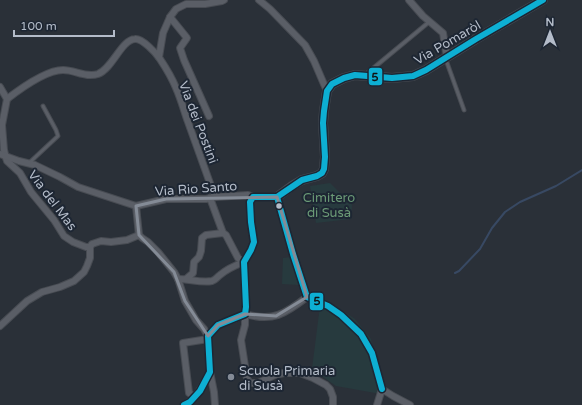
<svg xmlns="http://www.w3.org/2000/svg" width="582" height="405" viewBox="0 0 582 405" font-family="'Varela Round',sans-serif">
	<style>
		.green { fill: #273a3e }
		.lines { fill: none; stroke-linecap: round; stroke-linejoin: round }
		.stream { stroke: #384963; stroke-width: 2 }
		.service-casing { stroke: #484c53; stroke-width: 5 }
		.minor-casing { stroke: #484c53; stroke-width: 8 }
		.tertiary-casing { stroke: #484c53; stroke-width: 10 }
		.service { stroke: #5a5e66; stroke-width: 3 }
		.minor { stroke: #5a5e66; stroke-width: 6 }
		.tertiary { stroke: #5a5e66; stroke-width: 8 }
		.bus-1-casing { stroke: #1d2633; stroke-width: 9 }
		.bus-1 { stroke: #0dafd3; stroke-width: 6 }
		.marked { fill: none; stroke: #848b96; stroke-width: 3; stroke-linejoin: round }
		.bus-dot { fill: #b4bcc9; stroke: #1d2633; stroke-width: 1.5 }
		.poi-dot { fill: #848b96; stroke: #1d2633; stroke-width: 1.5 }
		.labels { text-anchor: middle; stroke-width: 4; stroke-linejoin: round; paint-order: stroke }
		.street-label { font-size: 13px; fill: #b4bcc9; stroke: #1d2633 }
		.park-label { font-size: 13px; fill: #6b9a76; stroke: #1d2633 }
		.poi-label { font-size: 13px; fill: #b4bcc9; stroke: #1d2633; text-anchor: start }
		.line-badge { stroke: #1d2633; stroke-width: 1.5 }
		.pale-badge-label { font-size: 11px; text-anchor: middle; font-weight: bold; fill: #111 }
	</style>
	<rect width="100%" height="100%" fill="#2a3038"/>
	<!-- green -->
	<g class="green">
		<path d="M330,183L352,205L351,219L316,223L310,186Z"/>
		<path d="M292,257L299,285L282,284L283,258Z"/>
		<path d="M321,298L327,300L355,319L371,339L381,394L336,386L312,369Z"/>
	</g>
	<g class="lines">
		<!-- stream -->
		<path class="stream" d="M455,273L459,271L480,249L492,228L505,212L520,202L556,186L582,170"/>
		<defs>
			<g id="service">
				<path d="M446,60L464,110"/>
				<path d="M365,75L429,22"/>
				<path d="M29,163L58,136L56,130L43,106"/>
			</g>
			<g id="minor">
				<path d="M259,0L270,9L305,45L314,61L323,82L327,91"/>
				<path d="M409,0L423,16L443,33L447,57"/>
				<path d="M170,17L187,38L180,48L184,60L209,116"/>
				<path d="M159,57L163,33L170,17L176,9L186,4H205L222,1L224,0"/>
				<path d="M0,87L7,99L2,125L4,150L6,158L7,161L20,173L31,192L54,220L64,236L73,242L86,247H90"/>
				<path d="M7,99C20,89 46,70 63,70C75,70 86,78 98,74C113,68 121,40 135,39C142,38 156,53 160,59C166,68 172,78 176,88C181,99 184,111 188,122C197,147 206,172 215,197"/>
				<path d="M0,154L19,161L35,165L60,177L78,187L136,206L166,199H206L215,197L248,195L253,197H277L293,254L307,297L328,306L341,315L361,334L372,353L382,389"/>
				<path d="M253,197L250,202L251,222L254,242L251,250L244,262L246,307L245,314V325L241,340L247,379L250,383H258L275,375L284,373H300L313,378L326,385L330,389L333,397V405"/>
				<path d="M210,198L223,233L226,235L238,258L244,262"/>
				<path d="M139,235L142,238L148,242L158,252L174,272L178,279L185,301L196,320L204,329L208,336L210,372L214,392L215,405"/>
				<path d="M178,279C189,279 201,283 212,281C216,280 217,277 220,275C227,269 236,265 244,262"/>
				<path d="M186,279L193,273L194,262L199,257L201,251L202,238L206,235L223,233"/>
				<path d="M245,314C273,322 285,314 307,297"/>
				<path d="M0,326L27,301L42,292L60,287L74,281L84,272L87,266L90,258V247L92,244L101,241L111,242L127,240L139,235L136,206"/>
				<path d="M208,336L218,325L234,319L245,314"/>
				<path d="M382,389L393,396L410,405"/>
				<path d="M195,397L189,393L183,343L208,339"/>
				<path d="M184,405C197,398 203,385 210,372"/>
				<path d="M377,405L382,389"/>
			</g>
			<path id="tertiary" d="M277,197L292,186L302,180L317,176L322,173L324,169L325,157L323,123L324,111L327,91L332,84L344,78L355,75L392,78L413,76L426,70L476,39L543,0"/>
		</defs>
		<!-- service casing -->
		<use href="#service" class="service-casing"/>
		<!-- minor casing -->
		<use href="#minor" class="minor-casing"/>
		<!-- tertiary casing -->
		<use href="#tertiary" class="tertiary-casing"/>
		<!-- service -->
		<use href="#service" class="service"/>
		<!-- minor -->
		<use href="#minor" class="minor"/>
		<!-- tertiary -->
		<use href="#tertiary" class="tertiary"/>
		<defs>
			<g id="bus-1">
				<path d="M277,197L302,180L317,176L322,173L324,169L325,157L323,123L324,111L327,91L332,84L344,78L355,75L392,78L413,76L426,70L476,39L543,0"/>
				<path d="M277,197L293,254L307,297L328,306L341,315L361,334L372,353L382,389"/>
				<path d="M184,405L190,402L200,391L210,372L208,336L218,325L245,314L246,307L244,262L251,250L254,242L251,222L250,202L253,197H277"/>
			</g>
		</defs>
		<!-- bus-1 casing -->
		<use href="#bus-1" class="bus-1-casing"/>
		<!-- bus-1 -->
		<use href="#bus-1" class="bus-1"/>
	</g>
	<!-- marked area -->
	<path class="marked" d="M277,197L307,297L276,316L245,314L218,325L208,336L185,301L174,272L139,235L136,206L166,199Z"/>
	<!-- markers -->
	<circle class="bus-dot" cx="279" cy="206" r="3.5"/>
	<circle class="poi-dot" cx="231" cy="377" r="4"/>
	<g class="labels">
		<!-- street labels -->
		<g class="street-label">
			<text transform="translate(447 42) rotate(-30)" y="5">Via Pomaròl</text>
			<text transform="translate(199 122) rotate(69)" y="5">Via dei Postini</text>
			<text transform="translate(196 188) rotate(-4)" y="5">Via Rio Santo</text>
			<text transform="translate(53 200) rotate(53)" y="5">Via del Mas</text>
		</g>
		<!-- park labels -->
		<g class="park-label">
			<text x="329" y="202">Cimitero<tspan x="329" dy="15">di Susà</tspan></text>
		</g>
		<!-- poi labels -->
		<g class="poi-label">
			<text x="239" y="375">Scuola Primaria<tspan x="239" dy="15">di Susà</tspan></text>
		</g>
	</g>
	<g class="line-badge">
		<rect x="368" y="67" width="15" height="19" rx="4" fill="#0dafd3"/>
		<rect x="309" y="292" width="15" height="19" rx="4" fill="#0dafd3"/>
	</g>
	<g class="pale-badge-label">
		<text x="375" y="81">5</text>
		<text x="317" y="305">5</text>
	</g>
	<!-- north arrow -->
	<g transform="translate(550 32)" stroke="#1d2633" stroke-width="3" paint-order="stroke">
	<path d="M0-3L7 15L0 10L-7 15Z" fill="#b4bcc9"/>
	<text y="-6" font-size="11" font-weight="bold" text-anchor="middle" fill="#b4bcc9">N</text>
	</g>
	<!-- scale -->
	<path d="M14 30v6h100v-6" fill="none" stroke="#b4bcc9" stroke-width="2"/>
	<text x="20" y="30" font-size="12" fill="#b4bcc9" stroke="#1d2633" stroke-width="3" paint-order="stroke">100 m</text>
</svg>
